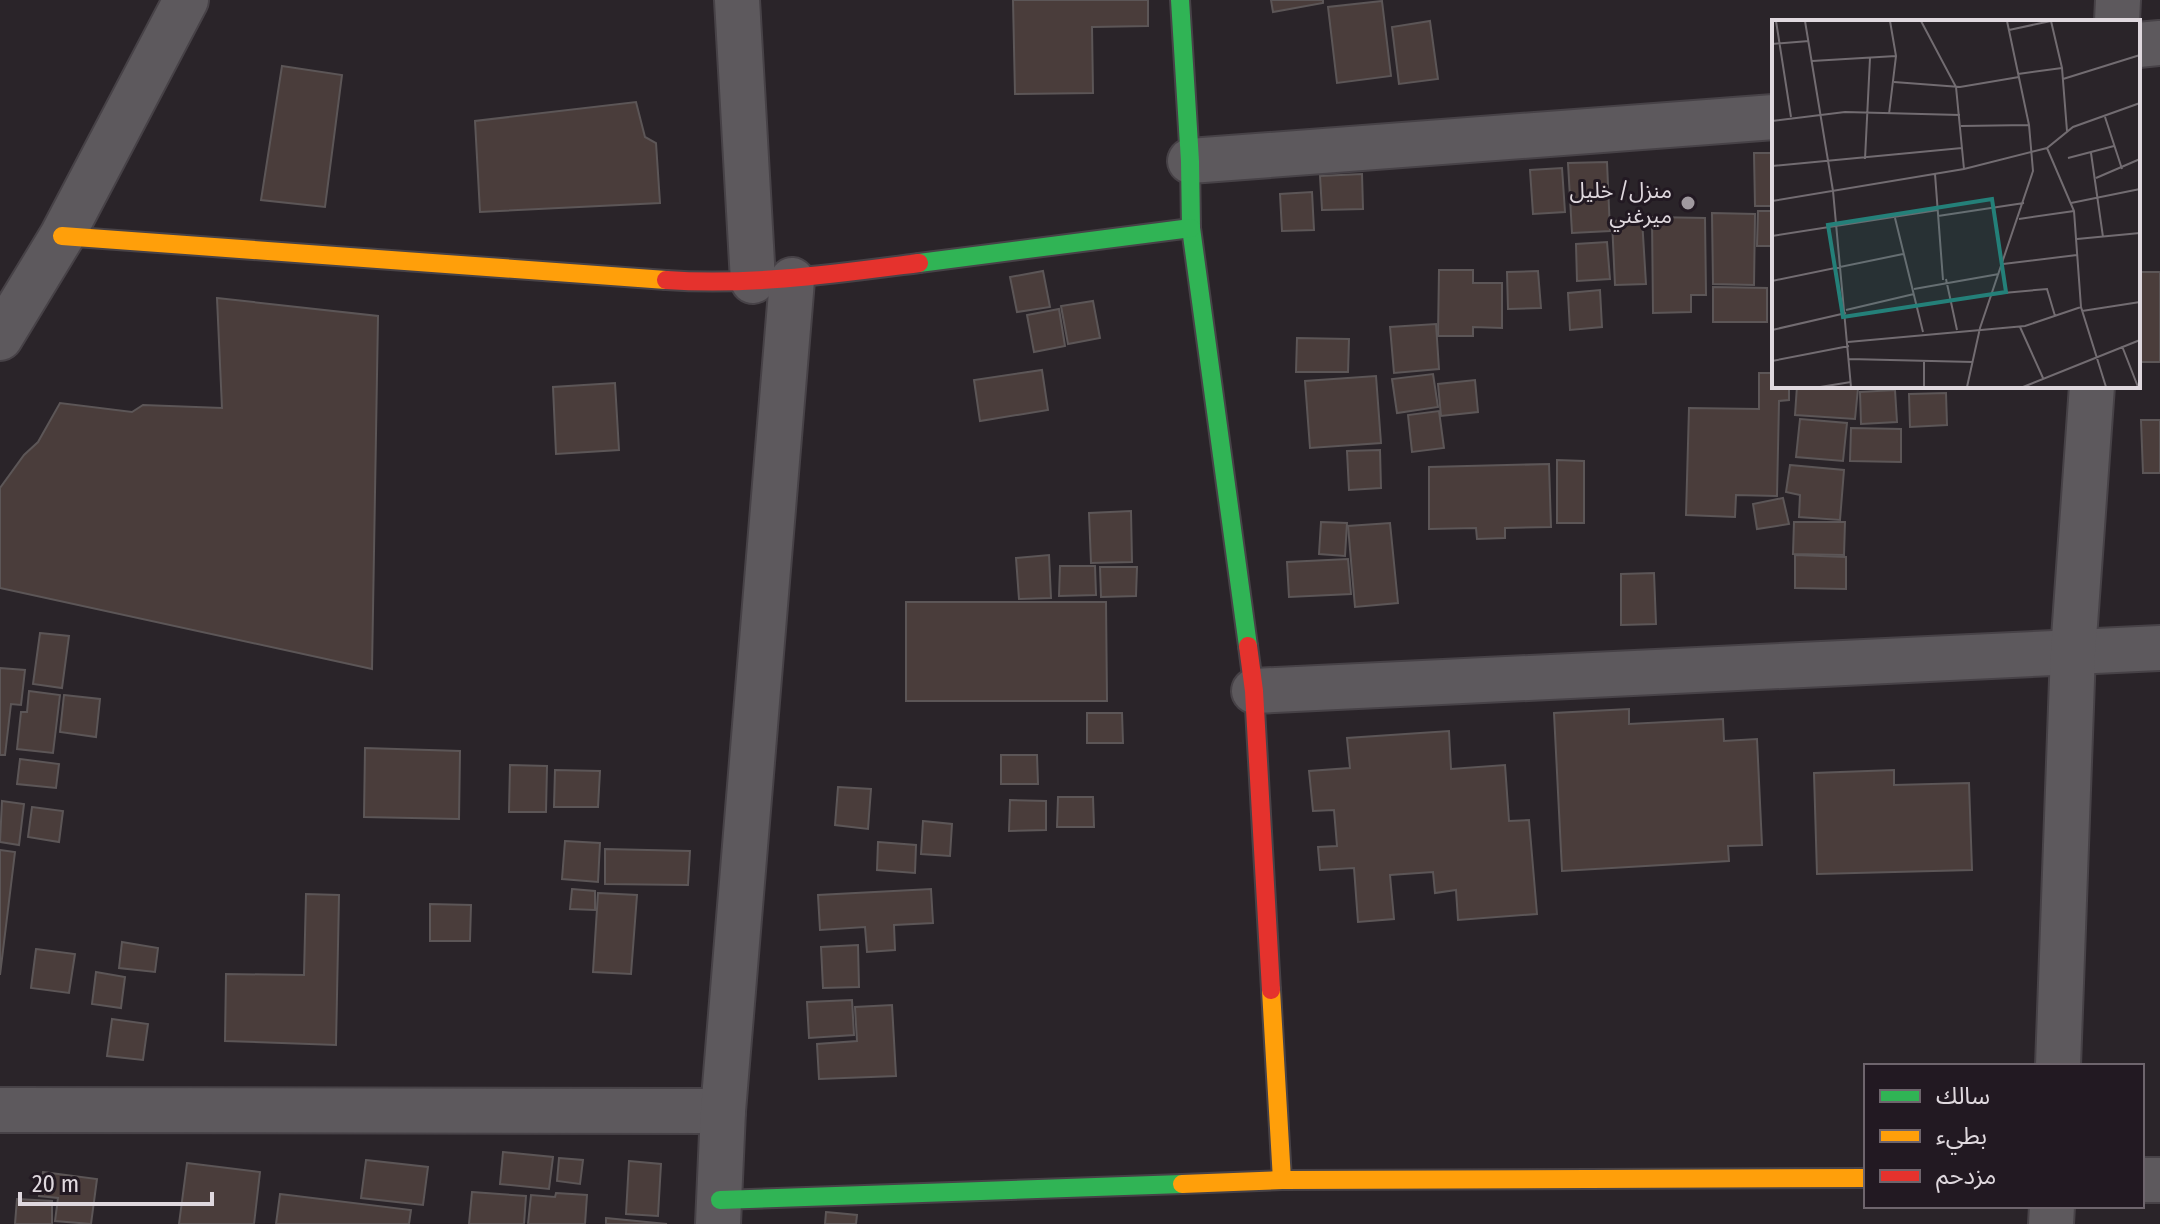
<svg xmlns="http://www.w3.org/2000/svg" width="2160" height="1224" viewBox="0 0 2160 1224" font-family="'Fira Sans Condensed','Noto Sans Arabic',sans-serif">
	<style>
		.building { fill: #4a3d3b; stroke: #5c5657; stroke-width: 2 }
		.lines { fill: none; stroke-linecap: round; stroke-linejoin: round }
		.street-casing { stroke: #474247; stroke-width: 48 }
		.fast-casing { stroke: #474247; stroke-width: 22 }
		.slow-casing { stroke: #474247; stroke-width: 22 }
		.jam-casing { stroke: #474247; stroke-width: 22 }
		.street { stroke: #5d595d; stroke-width: 44 }
		.fast { stroke: #30b455; stroke-width: 18 }
		.slow { stroke: #ff9f0a; stroke-width: 18 }
		.jam { stroke: #e5322d; stroke-width: 18 }
		.poi-dot { fill: #a0999f; stroke: #221922; stroke-width: 3 }
		.labels { text-anchor: middle; stroke-width: 6; stroke-linejoin: round; paint-order: stroke }
		.poi-label { font-size: 22px; fill: #dfd8de; stroke: #221922; text-anchor: end }
		.inset-road { fill: none; stroke: #726c71; stroke-width: 2 }
		.view { fill: #248079; fill-opacity: 0.15; stroke: #248079; stroke-width: 4 }
		.inset-edge { fill: none; stroke: #dfd8de; stroke-width: 4 }
	</style>
	<rect width="100%" height="100%" fill="#2a2429"/>
	<!-- building -->
	<g class="building">
		<path d="M1013,0H1148V26L1092,27L1093,93L1015,94Z"/>
		<path d="M1271,0H1323V3L1273,12Z"/>
		<path d="M1382,1L1391,76L1337,83L1328,7Z"/>
		<path d="M1430,21L1438,79L1399,84L1392,27Z"/>
		<path d="M282,66L342,75L325,207L261,200Z"/>
		<path d="M636,102L645,137L656,143L660,203L480,212L475,121Z"/>
		<path d="M1754,153H1774V206H1755Z"/>
		<path d="M1607,162L1610,231L1572,233L1568,163Z"/>
		<path d="M1562,168L1565,212L1533,214L1530,170Z"/>
		<path d="M1362,174L1363,209L1322,210L1320,176Z"/>
		<path d="M1312,192L1314,230L1282,231L1280,194Z"/>
		<path d="M1758,211H1774V246H1757Z"/>
		<path d="M1712,213L1755,214L1754,285L1713,284Z"/>
		<path d="M1652,217L1705,218L1706,295H1691V312L1653,313Z"/>
		<path d="M1642,219L1646,284L1615,285L1612,221Z"/>
		<path d="M1607,242L1610,279L1577,281L1576,244Z"/>
		<path d="M1772,253H1774V324H1771Z"/>
		<path d="M1439,270H1473V283H1502V328L1473,327V336H1438Z"/>
		<path d="M1043,271L1050,307L1017,312L1010,277Z"/>
		<path d="M1538,271L1541,308L1508,309L1507,272Z"/>
		<rect x="2138" y="272" width="22" height="90"/>
		<path d="M1713,287L1767,288V322H1713Z"/>
		<path d="M1600,290L1602,327L1570,330L1568,293Z"/>
		<path d="M217,298L378,316L372,669L0,588V488L24,455L38,442L60,403L132,412L143,405L222,408Z"/>
		<path d="M1093,301L1100,338L1068,344L1061,306Z"/>
		<path d="M1059,309L1065,346L1034,352L1027,315Z"/>
		<path d="M1436,324L1439,369L1394,373L1390,327Z"/>
		<path d="M1297,338L1349,339L1348,372H1296Z"/>
		<path d="M1042,370L1048,410L980,421L974,380Z"/>
		<path d="M1759,373H1774V386H1789V400L1779,401L1777,496L1736,495L1735,517L1686,515L1689,408L1759,409Z"/>
		<path d="M1433,374L1438,407L1397,413L1392,379Z"/>
		<path d="M1376,376L1381,443L1310,448L1305,381Z"/>
		<path d="M1475,380L1478,412L1441,416L1438,384Z"/>
		<path d="M615,383L619,450L556,454L553,387Z"/>
		<path d="M1797,386L1858,388L1855,419L1795,415Z"/>
		<path d="M1895,390L1897,422L1861,424L1860,392Z"/>
		<path d="M1946,393L1947,425L1910,427L1909,394Z"/>
		<path d="M1439,411L1444,448L1412,452L1408,415Z"/>
		<path d="M1800,419L1847,423L1843,461L1796,457Z"/>
		<path d="M2141,420H2160V473H2143Z"/>
		<path d="M1851,428L1901,429V462L1850,461Z"/>
		<path d="M1380,450L1381,488L1349,490L1347,451Z"/>
		<path d="M1557,460L1584,461V523H1557Z"/>
		<path d="M1549,464L1551,527L1505,528V538L1477,539L1476,528L1429,529V467Z"/>
		<path d="M1790,465L1844,470L1840,520L1799,517L1800,495L1786,492Z"/>
		<path d="M1783,498L1789,524L1757,529L1753,504Z"/>
		<path d="M1131,511L1132,562L1091,563L1089,513Z"/>
		<path d="M1321,522L1347,523L1345,556L1319,554Z"/>
		<path d="M1794,522H1845L1844,555L1793,554Z"/>
		<path d="M1390,523L1398,603L1355,607L1348,526Z"/>
		<path d="M1049,555L1051,598L1019,599L1016,558Z"/>
		<path d="M1795,555L1846,557V589L1795,588Z"/>
		<path d="M1348,559L1351,594L1289,597L1287,562Z"/>
		<path d="M1060,566H1095L1096,595L1059,596Z"/>
		<path d="M1100,567H1137L1136,596L1101,597Z"/>
		<path d="M1654,573L1656,624L1621,625V574Z"/>
		<path d="M906,602H1106L1107,701H906Z"/>
		<path d="M40,633L69,636L62,688L33,684Z"/>
		<path d="M0,668L25,670L21,705L11,704L5,755H0Z"/>
		<path d="M29,691L60,695L53,753L17,749L21,712H27Z"/>
		<path d="M64,695L100,699L96,737L60,732Z"/>
		<path d="M1629,709V724L1723,719L1724,741L1757,739L1762,845L1728,846L1729,861L1562,871L1554,713Z"/>
		<path d="M1087,713H1122L1123,743H1087Z"/>
		<path d="M1449,731L1451,769L1505,765L1509,821L1529,820L1537,914L1458,920L1456,890L1435,893L1433,872L1390,875L1394,919L1358,922L1354,868L1320,870L1318,847L1337,846L1334,810L1313,811L1309,771L1350,768L1347,738Z"/>
		<path d="M365,748L460,751L459,819L364,817Z"/>
		<path d="M1001,755H1037L1038,784H1001Z"/>
		<path d="M20,759L59,764L56,788L17,784Z"/>
		<path d="M510,765L547,766L546,812H509Z"/>
		<path d="M555,770L600,771L598,807H554Z"/>
		<path d="M1894,770V785L1969,783L1972,870L1817,874L1814,773Z"/>
		<path d="M838,787L871,789L868,829L835,825Z"/>
		<path d="M1058,797H1093L1094,827H1057Z"/>
		<path d="M1010,800L1046,801V830L1009,831Z"/>
		<path d="M2,801L24,804L19,845L0,842Z"/>
		<path d="M32,807L63,811L59,842L28,837Z"/>
		<path d="M923,821L952,824L950,856L921,854Z"/>
		<path d="M565,841L600,843L598,882L562,879Z"/>
		<path d="M878,842L916,845L915,873L877,870Z"/>
		<path d="M605,849L690,851L688,885L605,884Z"/>
		<path d="M0,850L15,852L0,975Z"/>
		<path d="M572,889L595,891V910L570,909Z"/>
		<path d="M931,889L933,923L894,925L895,950L867,952L865,927L820,930L818,895Z"/>
		<path d="M598,893L637,895L631,974L593,972Z"/>
		<path d="M306,894L339,895L336,1045L225,1041L226,974L304,975Z"/>
		<path d="M430,904L471,905L470,941H430Z"/>
		<path d="M122,942L158,948L155,972L119,968Z"/>
		<path d="M858,945L859,987L823,988L821,947Z"/>
		<path d="M36,949L75,954L69,993L31,988Z"/>
		<path d="M96,972L125,977L121,1008L92,1004Z"/>
		<path d="M852,1000L854,1035L809,1038L807,1002Z"/>
		<path d="M892,1005L896,1076L819,1079L817,1044L857,1041L855,1007Z"/>
		<path d="M112,1019L148,1024L143,1060L107,1056Z"/>
		<path d="M503,1152L553,1157L549,1189L500,1184Z"/>
		<path d="M559,1158L583,1160L580,1184L557,1181Z"/>
		<path d="M366,1160L428,1167L423,1205L361,1198Z"/>
		<path d="M629,1161L661,1164L658,1216L626,1214Z"/>
		<path d="M187,1163L260,1172L254,1224H179Z"/>
		<path d="M43,1172L97,1179L91,1224L55,1221L58,1198L39,1196Z"/>
		<path d="M472,1192L526,1196L524,1224H469Z"/>
		<path d="M556,1193L587,1195L585,1224H528L531,1195L555,1197Z"/>
		<path d="M280,1194L411,1210L409,1224H276Z"/>
		<path d="M17,1199L52,1201V1224H15Z"/>
		<path d="M826,1212L857,1215L856,1224H825Z"/>
		<path d="M606,1218L667,1224H606Z"/>
	</g>
	<g class="lines">
		<defs>
			<g id="street">
				<path d="M737,0L753,281"/>
				<path d="M2117,22L2118,0"/>
				<path d="M2138,45L2160,43"/>
				<path d="M1190,161L1774,117"/>
				<path d="M0,338L62,236L186,0"/>
				<path d="M1254,691L2160,648"/>
				<path d="M2058,1066L2073,652L2092,386"/>
				<path d="M0,1110L723,1111"/>
				<path d="M2142,1180H2160"/>
				<path d="M718,1224L723,1111L792,280"/>
				<path d="M2051,1224L2052,1206"/>
			</g>
			<g id="fast">
				<path d="M1180,0L1190,161L1191,228L1248,646"/>
				<path d="M919,263L1191,228"/>
				<path d="M720,1200L1182,1184"/>
			</g>
			<g id="slow">
				<path d="M62,236L666,280"/>
				<path d="M1271,990L1282,1180"/>
				<path d="M1182,1184L1282,1180L1866,1178"/>
			</g>
			<g id="jam">
				<path d="M666,280C751,286 834,274 919,263"/>
				<path d="M1248,646L1254,691L1271,990"/>
			</g>
		</defs>
		<!-- street casing -->
		<use href="#street" class="street-casing"/>
		<!-- fast casing -->
		<use href="#fast" class="fast-casing"/>
		<!-- slow casing -->
		<use href="#slow" class="slow-casing"/>
		<!-- jam casing -->
		<use href="#jam" class="jam-casing"/>
		<!-- street -->
		<use href="#street" class="street"/>
		<!-- fast -->
		<use href="#fast" class="fast"/>
		<!-- slow -->
		<use href="#slow" class="slow"/>
		<!-- jam -->
		<use href="#jam" class="jam"/>
	</g>
	<!-- markers -->
	<circle class="poi-dot" cx="1688" cy="203" r="8"/>
	<g class="labels">
		<!-- poi labels -->
		<g class="poi-label">
			<text x="1672" y="198">منزل/ خليل<tspan x="1672" dy="25">ميرغني</tspan></text>
		</g>
	</g>
	<!-- overview -->
	<g transform="translate(1772 20)">
		<rect width="368" height="368" fill="#2a2429"/>
		<path class="inset-road" d="M4,1L19,97M33,1L61,171L79,367M149,1L184,67L192,149M279,1L290,48L295,111M237,10L279,1M0,24L37,21M40,41L124,36M246,54L290,48M291,59L368,35M122,62L188,67L247,57M117,94L124,36L118,1M333,97L350,149M0,101L73,92L188,95M189,106L257,105M275,128L302,191L309,287L334,367M319,133L331,217M296,138L342,126M93,139L98,38M0,146L190,128M163,154L171,260M324,158L368,139M0,181L192,149L275,128L301,107L368,83M299,183L368,169M166,196L252,183M123,198L151,312M247,199L302,191M0,216L166,190M305,219L368,213M231,244L305,235M174,259L185,310M0,261L131,234M142,269L227,254M220,274L275,269L283,296M74,290L142,274M310,291L368,282M248,307L271,358M0,310L74,293M76,322L253,306L309,287M350,326L366,367M77,339L201,342M0,341L77,326M48,367L79,362M152,367V341M195,367L208,308L261,151L257,105L235,1M251,367L368,320"/>
		<path class="view" d="M220,179L234,272L71,297L56,205Z"/>
		<rect width="368" height="368" class="inset-edge"/>
	</g>
	<!-- legend -->
	<rect x="1864" y="1064" width="280" height="144" fill="#221922" stroke="#6e656d" stroke-width="2"/>
	<rect x="1880" y="1090" width="40" height="12" fill="#30b455" stroke="#6e656d" stroke-width="2"/>
	<text x="1936" y="1104" font-size="24" fill="#dfd8de">سالك</text>
	<rect x="1880" y="1130" width="40" height="12" fill="#ff9f0a" stroke="#6e656d" stroke-width="2"/>
	<text x="1936" y="1144" font-size="24" fill="#dfd8de">بطيء</text>
	<rect x="1880" y="1170" width="40" height="12" fill="#e5322d" stroke="#6e656d" stroke-width="2"/>
	<text x="1936" y="1184" font-size="24" fill="#dfd8de">مزدحم</text>
	<!-- scale -->
	<path d="M20 1192v12h192v-12" fill="none" stroke="#dfd8de" stroke-width="4"/>
	<text x="32" y="1192" font-size="24" fill="#dfd8de" stroke="#221922" stroke-width="6" paint-order="stroke">20 m</text>
</svg>
